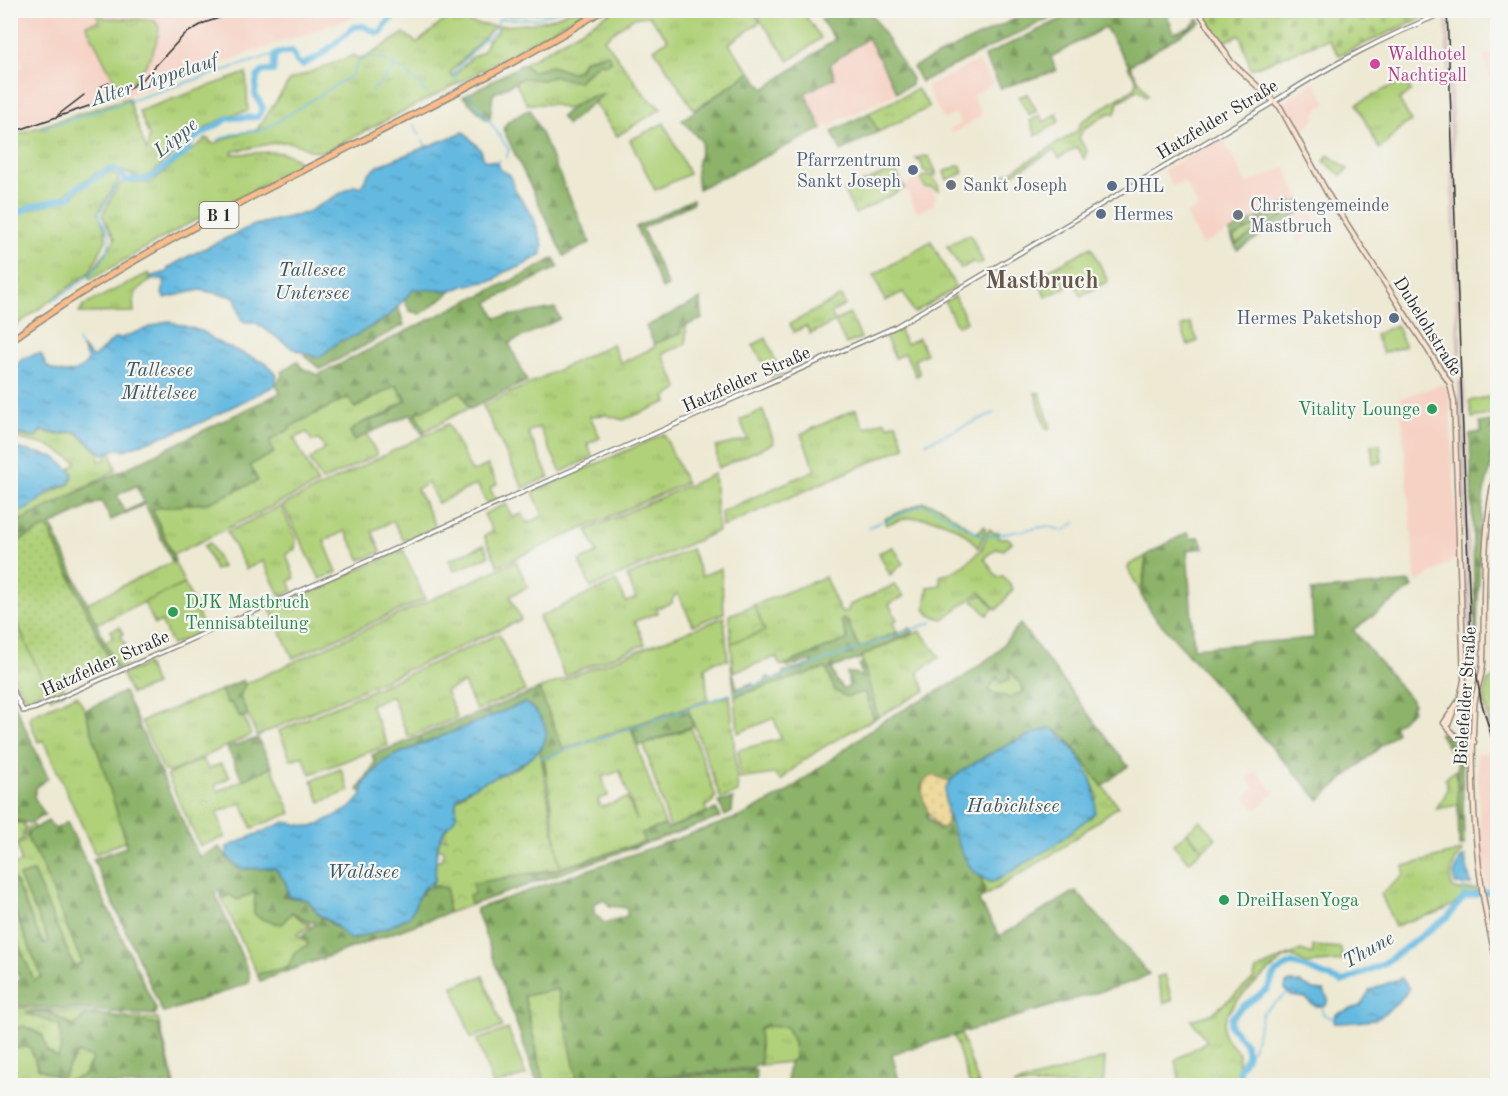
<svg xmlns="http://www.w3.org/2000/svg" width="1508" height="1096" viewBox="0 0 1508 1096" font-family="'Old Standard TT',serif">
	<style>
		.built { fill: #f6d2c4 }
		.railway { fill: #d1bfbe }
		.grass { fill: url(#grass-tufts); stroke: #6e7e52; stroke-width: 1.5; fill-rule: evenodd }
		.forest { fill: url(#forest-firs); stroke: #5c6f4a; stroke-width: 1.5; fill-rule: evenodd }
		.sand { fill: url(#sand-dots); stroke: #8c8264; stroke-width: 1.5 }
		.cemetery { fill: url(#cemetery-stones); stroke: #6e7e52; stroke-width: 1.5 }
		.park { fill: url(#park-crowns); stroke: #6e7e52; stroke-width: 1.5 }
		.garden { fill: url(#garden-dots); stroke: #6e7e52; stroke-width: 1.5 }
		.pitch { fill: #b0d179; stroke: #6e7e52; stroke-width: 1.5 }
		.water { fill: url(#water-ripples); stroke: #477286; stroke-width: 1.5 }
		.lines { fill: none; stroke-linecap: round; stroke-linejoin: round }
		.stream { stroke: #63b9e0; stroke-width: 1.5 }
		.river { stroke: #63b9e0; stroke-width: 6 }
		.tertiary-casing { stroke: #8c8a7f; stroke-width: 6 }
		.secondary-casing { stroke: #8c8a7f; stroke-width: 7 }
		.trunk-casing { stroke: #8c8a7f; stroke-width: 8 }
		.tertiary { stroke: #fff; stroke-width: 3 }
		.secondary { stroke: #fde4d0; stroke-width: 4 }
		.trunk { stroke: #f9bc8a; stroke-width: 5 }
		.rail { stroke: #2b2b2b; stroke-width: 1.5 }
		.hotel-dot { fill: #d1479c; stroke: #f6f6f2; stroke-width: 2 }
		.service-dot { fill: #5c6f8a; stroke: #f6f6f2; stroke-width: 2 }
		.worship-dot { fill: #6b7280; stroke: #f6f6f2; stroke-width: 2 }
		.leisure-dot { fill: #2e9e5b; stroke: #f6f6f2; stroke-width: 2 }
		.labels { text-anchor: middle; stroke-width: 4.5; stroke-linejoin: round; paint-order: stroke }
		.shield { fill: #f6f6f2; stroke: #686867; stroke-width: 1.5 }
		.shield-label { font-size: 16px; font-weight: bold; fill: #2b2b2b }
		.hotel-label { font-size: 18px; fill: #b23c85; stroke: #f6f6f2; text-anchor: start }
		.street-label { font-size: 18px; fill: #2b2b2b; stroke: #f6f6f2 }
		.service-label { font-size: 18px; fill: #4e5e75; stroke: #f6f6f2; text-anchor: end }
		.worship-label { font-size: 18px; fill: #5b616d; stroke: #f6f6f2; text-anchor: start }
		.leisure-label { font-size: 18px; fill: #27864d; stroke: #f6f6f2; text-anchor: start }
		.water-label { font-size: 20px; font-style: italic; fill: #3c5661; stroke: #f6f6f2 }
		.district-label { font-size: 24px; font-weight: bold; fill: #655749; stroke: #f6f6f2 }
	</style>
	<defs>
		<pattern id="grass-tufts" width="24" height="20" patternUnits="userSpaceOnUse" patternTransform="scale(1.5)"><rect width="24" height="20" fill="#b0d179"/><path d="M3 7l-1-3M5 7V3M7 7l1-3M15 17l-1-3M17 17v-4M19 17l1-3" fill="none" stroke="#98b469"/></pattern>
		<pattern id="forest-firs" width="22" height="20" patternUnits="userSpaceOnUse" patternTransform="scale(1.5)"><rect width="22" height="20" fill="#8cb369"/><path d="M5 1l3.5 6h-7zM16 11l3.5 6h-7z" fill="#739257"/></pattern>
		<pattern id="sand-dots" width="8" height="8" patternUnits="userSpaceOnUse" patternTransform="scale(1.5)"><rect width="8" height="8" fill="#eeda9e"/><path d="M2 2h.1M6 6h.1" fill="none" stroke="#cb8" stroke-width="1.8" stroke-linecap="round"/></pattern>
		<pattern id="cemetery-stones" width="16" height="16" patternUnits="userSpaceOnUse" patternTransform="scale(1.5)"><rect width="16" height="16" fill="#b0d179"/><path d="M2 7V4a2 2 0 0 1 4 0v3zM10 15v-3a2 2 0 0 1 4 0v3z" fill="#98b469"/></pattern>
		<pattern id="park-crowns" width="20" height="18" patternUnits="userSpaceOnUse" patternTransform="scale(1.5)"><rect width="20" height="18" fill="#b0d179"/><path d="M2 6a3 3 0 1 1 6 0M12 15a3 3 0 1 1 6 0" fill="none" stroke="#98b469"/></pattern>
		<pattern id="garden-dots" width="8" height="8" patternUnits="userSpaceOnUse" patternTransform="scale(1.5)"><rect width="8" height="8" fill="#b0d179"/><path d="M2 2h.1M6 6h.1" fill="none" stroke="#98b469" stroke-width="1.8" stroke-linecap="round"/></pattern>
		<pattern id="water-ripples" width="26" height="14" patternUnits="userSpaceOnUse" patternTransform="scale(1.5)"><rect width="26" height="14" fill="#63b9e0"/><path d="M2 4q2-2 4 0t4 0M15 11q2-2 4 0t4 0" fill="none" stroke="#5297b6"/></pattern>
	</defs>
	<rect width="100%" height="100%" fill="#f6f6f2"/>
	<filter id="ink" filterUnits="userSpaceOnUse"><feTurbulence type="fractalNoise" baseFrequency=".0167" numOctaves="2"/><feDisplacementMap in="SourceGraphic" scale="12" xChannelSelector="R" yChannelSelector="G"/><feConvolveMatrix kernelMatrix="1 2 1 2 8 2 1 2 1" color-interpolation-filters="sRGB"/></filter>
	<filter id="wash" filterUnits="userSpaceOnUse"><feTurbulence type="fractalNoise" baseFrequency=".008" numOctaves="4" result="noise"/><feDisplacementMap in="SourceGraphic" scale="24" xChannelSelector="R" yChannelSelector="G"/><feGaussianBlur stdDeviation="1.35" result="paint"/><feColorMatrix in="noise" values="0 0 0 0 0 0 0 0 0 0 0 0 0 0 0 0 0 1.4 0 .05"/><feComposite in="paint" operator="in"/></filter>
	<g filter="url(#wash)">
		<rect width="100%" height="100%" fill="#ede9d3"/>
		<!-- built -->
		<g class="built">
			<path d="M19,11H371L119,98L117,94L59,115L56,113L22,127L11,100L10,72L23,67L11,40V15Z"/>
			<path d="M868,38L897,93L822,129L806,93L836,79L831,65Z"/>
			<path d="M1497,52V92L1493,88L1483,56Z"/>
			<path d="M978,61L993,83L972,96L982,115L952,134L950,130L962,123L955,113L944,120L926,87Z"/>
			<path d="M1314,81L1327,104L1320,107L1314,115L1316,117L1300,136L1284,105L1286,100Z"/>
			<path d="M1222,136L1246,184L1285,168L1301,200L1293,204L1290,201L1202,245L1186,214L1198,207L1184,181L1172,187L1164,170Z"/>
			<path d="M919,178L924,190H933L937,199L933,200L935,204L917,212L904,185Z"/>
			<path d="M1310,208L1321,230L1298,242L1288,221Z"/>
			<path d="M1442,384L1447,387L1450,402L1458,557L1416,583L1400,398Z"/>
			<path d="M1477,753L1494,754L1497,764V888L1487,889L1480,838Z"/>
			<path d="M1256,771L1275,792L1256,810L1244,797L1254,788L1247,779Z"/>
		</g>
		<!-- railway -->
		<g class="railway">
			<path d="M1449,15L1462,371H1458L1445,17Z"/>
			<path d="M1465,379L1471,609L1478,672L1474,674L1467,619L1458,381Z"/>
			<path d="M1484,697L1497,750V764L1479,700Z"/>
		</g>
		<!-- grass -->
		<g class="grass">
			<path d="M463,10H552V11L520,15H462L459,12Z"/>
			<path d="M101,11L104,18L154,20L159,27C158,48 140,83 119,90L86,25L99,21L96,11Z"/>
			<path d="M569,11H586L459,83L326,151C310,155 300,142 285,142C274,141 246,150 233,151L232,154C252,155 284,146 299,161L297,168L184,226L91,279L89,276L115,239L102,215L118,186L123,182L150,183L207,138L213,144L237,134L257,130L290,80L354,55L362,60L404,33L417,43L452,14L475,24L495,26L450,73L453,77L471,58L484,51L487,41L498,32V26C522,25 548,23 569,11Z"/>
			<path d="M613,11H759L754,14L760,22L729,44L750,72L694,110L654,49L668,39L649,16L633,18L604,39L645,95L661,109L617,136L594,103L603,94L592,96L566,109L553,104H527L515,82L523,78L543,80L555,76L578,82L599,63L607,64L612,61L607,54L585,59L577,71L569,72L551,66L532,72L524,64Z"/>
			<path d="M1130,66L1148,95L1146,97L1139,89L1118,102L1115,114L1109,113L1083,129L1079,138L1087,151L1084,159L1077,147L1059,158L1054,150L998,183L1002,177L1068,137L1078,130L1081,122L1135,88L1136,79L1128,67Z"/>
			<path d="M246,73L248,111L231,115L206,127L202,134L189,140L187,146C183,150 179,151 175,154C149,172 151,187 118,169L100,171L72,188L63,197L33,204L11,216V136L128,98L147,152L149,136L139,111Z"/>
			<path d="M1406,78L1411,92L1399,99L1411,121C1399,126 1391,141 1379,149L1357,104Z"/>
			<path d="M917,89L930,107L878,132L869,113Z"/>
			<path d="M1027,94L1037,111L1029,115L1019,97Z"/>
			<path d="M1057,114L1059,122L1036,136L1030,121L1040,115L1044,122Z"/>
			<path d="M923,156L929,157L936,172H924L921,162L916,159Z"/>
			<path d="M960,165L963,173L947,180L944,172Z"/>
			<path d="M895,169L905,188L855,214L844,191Z"/>
			<path d="M110,172L120,177L98,213L105,229L106,240L90,272L11,329V286L20,282L11,266V221L23,212L73,197L81,187Z"/>
			<path d="M937,174L933,177L938,184L939,191L930,187L925,188L921,177Z"/>
			<path d="M1283,212L1285,214L1236,245L1233,237Z"/>
			<path d="M970,234L983,262L977,265L972,262L961,269L947,246Z"/>
			<path d="M931,241L956,288L914,313L903,292L885,301L874,275Z"/>
			<path d="M1091,247L1108,281L1081,296L1070,276L1064,279L1068,286L1046,297L1036,277Z"/>
			<path d="M149,273L152,280C137,288 131,294 134,312L79,313L84,305Z"/>
			<path d="M841,296L845,305L831,313L835,321L850,314L861,338L846,344L835,322L810,334L806,326L794,332L790,324Z"/>
			<path d="M955,296L967,322L957,326L945,302Z"/>
			<path d="M1396,325L1405,346L1383,353L1375,335Z"/>
			<path d="M686,326V344L662,354L679,389L665,397L667,402L623,420L606,415L590,416L600,438L587,444L593,457L561,472L539,427L528,432L549,477L523,488L483,406L612,344L621,363L655,347L654,344L680,334L679,328Z"/>
			<path d="M899,329L906,344L919,338L926,354L914,360L920,374L916,376L905,353L895,358L885,336Z"/>
			<path d="M766,338L781,374L772,378L753,345Z"/>
			<path d="M396,385L406,401L393,407L387,414L367,420L350,432L354,440L367,434L377,455L322,481L310,460L325,448L319,440L312,441L307,432L294,438L318,484L173,555L152,509L210,500L258,481L250,465L268,441L290,429L289,427L349,397L355,408Z"/>
			<path d="M461,391L469,408L425,431L415,413Z"/>
			<path d="M1035,393H1040L1051,428L1046,429Z"/>
			<path d="M856,409L864,428L885,421L888,426L896,423L905,447L722,527L721,512L815,470L801,434Z"/>
			<path d="M763,410L774,443L718,468L716,447L748,439L740,420Z"/>
			<path d="M448,424L472,472L488,465L497,484L490,488L494,497L499,499L487,504L477,484L438,503L428,483L417,489L436,527L404,541L393,521L372,531L381,552L361,560L345,531L324,541L337,572L320,579L283,505Z"/>
			<path d="M41,431L58,435L76,432L100,453L99,461L105,460L107,452H111L116,470L48,509L11,525V511L16,513C36,506 49,490 69,485L73,477L70,469L77,462L50,446L11,437V434L36,438Z"/>
			<path d="M664,434L686,483L498,566L484,536L493,532L484,514L506,504L512,517L522,514L527,523L543,516L533,492Z"/>
			<path d="M714,474L718,531L591,588L579,561L597,553L587,530Z"/>
			<path d="M281,506L296,539L295,549L286,554L295,578L289,581L293,591L280,596L263,561L246,569L227,532Z"/>
			<path d="M990,529L994,533L999,532L998,538H1008L1012,542L1004,550L997,548L984,558L997,577L1003,576L1013,589L997,610L980,592L943,619L930,615L925,609L928,587L941,585L940,576C956,572 970,562 980,550C984,544 986,535 990,529Z"/>
			<path d="M484,545L489,556L454,571L449,560Z"/>
			<path d="M893,547L903,563L890,575L879,553Z"/>
			<path d="M1497,548V596H1489L1491,553Z"/>
			<path d="M691,549L702,576L721,568L724,613L693,625L678,594L673,597L672,603L657,608L658,613L635,621L645,644L565,676L539,617L616,581L626,602L636,598L627,576Z"/>
			<path d="M403,550L425,599L293,658L270,609Z"/>
			<path d="M174,561L185,584L96,624L87,603Z"/>
			<path d="M516,561L528,587L510,596L521,620L257,736L240,697L245,684Z"/>
			<path d="M825,577L841,613L849,610L848,606L894,585L904,596L889,604L897,620L893,623L897,632L859,648L847,620L843,618L841,621L848,639L781,666L776,657L733,672L731,643L765,631L754,605Z"/>
			<path d="M724,617L728,660L715,661L705,668L708,700L563,749L539,689Z"/>
			<path d="M120,627L123,634L121,636L129,652L122,656L126,664L117,669L105,641L113,637L110,631Z"/>
			<path d="M920,631L940,657L918,672L925,691L878,717L861,656Z"/>
			<path d="M499,634L525,691L476,710L464,683L446,691L457,718L408,737L392,696L370,705L388,745L310,774L303,756L291,760L279,731Z"/>
			<path d="M826,668L847,696L864,692L874,719C843,736 805,754 781,781L774,774L740,779L738,750L781,739L774,718L738,733L735,696Z"/>
			<path d="M1009,668L1025,691L1010,698L990,692L988,690L997,677L1009,679Z"/>
			<path d="M1497,677V750L1484,698L1487,681Z"/>
			<path d="M221,690L227,703L230,702L241,718L244,716L251,735L171,772L164,771L141,721Z"/>
			<path d="M77,695L85,710L126,841L95,854L43,740L38,742L30,720L31,715Z"/>
			<path d="M730,695L738,792L721,799L688,708Z"/>
			<path d="M631,728L665,825L642,833L644,842L560,868L544,758ZM620,771L637,820L627,798L601,807L598,799L608,796L602,777Z"/>
			<path d="M691,728L716,797L712,799L714,802L705,806L707,812L670,828L644,745Z"/>
			<path d="M1066,737L1118,806L1056,852L983,897L985,891L981,877L990,882L1098,797L1091,780Z"/>
			<path d="M203,759L208,769L221,764L230,777L215,785L218,791L272,767L291,813L252,828L242,803L217,812L225,837L200,846L167,775Z"/>
			<path d="M341,769L349,791L320,802L312,780Z"/>
			<path d="M11,822L23,823L26,828L22,840L11,845Z"/>
			<path d="M33,824L34,829L28,841L39,858L82,963L74,966L33,872L19,876L49,941L43,944L15,881L11,877V860L15,865L21,862L17,845L24,841L29,827Z"/>
			<path d="M1461,851L1463,852C1452,862 1449,873 1452,887L1457,890L1477,889V892C1462,896 1456,905 1444,910C1428,917 1409,918 1395,927L1381,894L1404,875V866Z"/>
			<path d="M255,892L254,914L261,919L282,924L291,912L310,926L297,934L310,944L295,952L288,967L257,974L222,899L230,895L237,900Z"/>
			<path d="M10,902L42,977L34,981L11,927Z"/>
			<path d="M1313,946L1341,948L1342,961L1306,964L1291,956L1283,959C1265,976 1217,1008 1224,1034C1226,1041 1235,1048 1239,1053L1237,1085H1181L1175,1060L1207,1041L1191,1020L1211,1014L1253,980L1256,970L1301,950L1313,954Z"/>
			<path d="M558,989L578,1079L544,1082L524,996Z"/>
			<path d="M10,1007L158,1019L175,1085L48,1011L28,1012L60,1026L61,1048L58,1058L47,1051L43,1035L24,1026L11,1030Z"/>
			<path d="M764,1026L786,1027L794,1042L795,1059L789,1062L761,1065L759,1028Z"/>
			<path d="M961,1034L979,1085H970L954,1036Z"/>
			<path d="M30,1047L38,1068L61,1079L77,1053L93,1058L83,1076L64,1082L61,1085L11,1086V1048Z"/>
		</g>
		<!-- forest -->
		<g class="forest">
			<path d="M833,11H845L849,16L857,11H870L912,79L911,85L897,92L868,38L830,64L835,78L805,93L822,129L698,189L696,171L702,142L682,120L751,72L764,89L835,39L821,20Z"/>
			<path d="M1024,11H1063L921,82L913,67L1015,19Z"/>
			<path d="M1078,11H1178L1167,15L1174,33L1190,27L1198,19L1201,22L1129,66L1105,27L1051,57L1056,71L1001,88L984,56Z"/>
			<path d="M608,54L611,61L607,64L598,63L577,82L555,76L543,80L523,78L493,94L490,119L487,120L463,97L523,64L532,72L551,66L569,72L578,71L585,60Z"/>
			<path d="M603,94L567,125L561,117C573,105 586,97 603,94Z"/>
			<path d="M530,109L590,243L564,256L503,129L508,121Z"/>
			<path d="M869,113L878,132L841,151L832,131Z"/>
			<path d="M693,199V203L642,228L668,286L662,289L636,227Z"/>
			<path d="M1301,200L1306,209L1237,250L1229,232L1291,201L1293,204ZM1284,212L1285,215L1236,244L1233,237Z"/>
			<path d="M554,258L559,267L488,302L496,318L555,308L560,319L509,343L527,381L470,409L461,391L416,413L425,433L422,434L411,414L354,440L350,432C361,420 373,421 386,415C392,411 398,404 406,401L396,385L355,408L348,397L289,427L290,429L269,441L274,453L250,465L258,481L211,502L152,509L175,560L172,561L145,504L111,520L101,501L51,525L117,668L114,669L47,527L11,545V525L280,393L276,384L283,375L281,372L297,361L302,368L318,375L475,297H481L482,294L526,274ZM136,486L144,502L125,512L117,495Z"/>
			<path d="M416,288L452,291L421,314L410,311L404,300L408,293Z"/>
			<path d="M701,299L702,319L680,328L681,333L654,344L646,326Z"/>
			<path d="M398,306L404,325L320,369L304,355L307,353L315,357L340,341L379,323Z"/>
			<path d="M1497,420V445L1484,492L1481,519L1476,652L1470,434L1482,432L1479,423Z"/>
			<path d="M1188,532L1191,539L1199,537L1204,548L1187,550L1194,648L1314,638L1311,591L1410,582L1413,587L1353,630L1414,704L1411,707L1413,710L1394,726L1397,732L1319,800L1154,616L1141,595L1145,577L1146,555Z"/>
			<path d="M843,618L847,620L859,648L910,628L913,632L862,656V658L832,668L836,680L843,689L849,687L847,673H855L862,678L859,665L863,662L878,717L874,719L864,692L847,697L835,691L826,668L735,696L731,664L737,689L752,683L753,686L765,682L767,676L772,679L783,676V672L812,664V660L788,667L785,665L848,639L841,621Z"/>
			<path d="M1020,624L1128,766L1102,786L1066,737L1052,728L987,755L949,781L933,775L924,781L921,787L928,808L927,817L939,830L946,827L949,815L961,851L972,869L981,877L984,891L979,902L1000,936L1076,891L1149,974L1135,981L892,1054L900,1085H787L789,1062L795,1059L794,1042L786,1027L764,1026L759,1029L761,1066L756,1064L754,1068L574,1085H538L476,909L742,816L785,793L883,721L962,678L996,653ZM1009,668L1025,691L1010,698L990,692L988,690L997,677L1001,683L1010,679ZM603,899L610,906L627,908V916L604,923L594,913V904ZM558,989L577,1079L544,1082L524,996Z"/>
			<path d="M243,680L245,684L240,697L248,715L241,718L230,702L227,703L221,690Z"/>
			<path d="M539,689L564,751L544,758L546,773L488,781L519,767L542,749L541,719L524,703L393,756C380,765 366,776 362,792L358,790L375,763L372,755Z"/>
			<path d="M124,692L199,857L220,847L230,862L240,869L275,868L286,883L288,894L283,896L307,900L319,915L354,940C370,932 387,929 403,919C425,905 410,881 447,888L448,913L260,981L257,974L288,968L295,952L309,944L300,937L315,924L313,921L310,923L292,912L282,924L261,919L254,914L255,892L237,900L230,895L222,898L218,890L215,892L249,974V983L163,1013L93,859L126,847V841L85,710Z"/>
			<path d="M10,694L48,778L36,788L34,797L45,815L29,823L11,820V815L17,811L11,797Z"/>
			<path d="M688,708L693,726L638,746L632,727Z"/>
			<path d="M1439,733H1446L1462,761L1464,846H1459L1457,761Z"/>
			<path d="M258,738L272,767L243,780L227,748Z"/>
			<path d="M733,799L732,812L725,816L719,802Z"/>
			<path d="M716,809L721,817L471,905L469,895L472,883L553,871L644,842L642,833L665,825L668,829Z"/>
			<path d="M48,821L56,829L67,822L156,1009V1015L11,1005V977L17,982L20,980L11,957V927L34,980L42,977L11,902V877L15,881L43,944L49,941L19,876L33,872L74,966L82,963L39,858L28,840V832Z"/>
			<path d="M48,1011L73,1027L87,1014L158,1024L174,1085H61L64,1082L83,1076L93,1058L77,1053L61,1079L38,1068L30,1047L11,1048V1030L24,1026L43,1036L47,1051L58,1058L61,1048L60,1026L26,1013Z"/>
			<path d="M753,1070L756,1071V1085H595Z"/>
		</g>
		<!-- sand -->
		<path class="sand" d="M933,775L949,781C944,797 950,812 946,827L940,828C929,819 918,795 924,781Z"/>
		<!-- cemetery -->
		<path class="cemetery" d="M1421,10L1422,18L1339,55L1328,39L1251,69L1240,35L1221,43L1203,11Z"/>
		<!-- park -->
		<g class="park">
			<path d="M1328,155L1348,169L1341,175L1324,161Z"/>
			<path d="M1190,323L1198,341L1188,345L1181,327Z"/>
			<path d="M924,502L938,506L977,533L984,526L986,530L978,548C957,519 918,510 886,525L884,519Z"/>
			<path d="M1146,556L1141,593L1128,569L1129,565Z"/>
			<path d="M754,605L765,631L731,643L729,615Z"/>
			<path d="M18,626L47,689L25,699L11,670V629Z"/>
			<path d="M147,664L155,685L131,694L122,675Z"/>
			<path d="M540,750L560,868L473,883L474,894L469,895L471,905L448,913L447,888L431,885L435,880V861L441,860L444,850L437,848L440,838H446L443,832L456,812V801L475,784L519,767Z"/>
			<path d="M1456,770L1458,805L1436,809C1442,799 1451,792 1445,779Z"/>
			<path d="M1200,820L1216,838L1203,850L1187,832Z"/>
		</g>
		<!-- garden -->
		<g class="garden">
			<path d="M47,527L110,662L63,685L65,692L51,698L17,623L10,625L11,545Z"/>
			<path d="M210,543L222,567L215,570L204,546Z"/>
		</g>
		<!-- pitch -->
		<g class="pitch">
			<path d="M763,11H802L821,38L789,61L757,15Z"/>
			<path d="M664,123L689,174L655,190L630,140Z"/>
			<path d="M1497,395V413L1472,418L1469,401Z"/>
			<path d="M1380,444L1382,462L1373,463L1371,445Z"/>
			<path d="M185,584L205,630L172,645L161,621L155,624L144,602Z"/>
			<path d="M982,594L994,608L987,615L973,600Z"/>
			<path d="M1187,833L1202,850L1189,862L1173,844Z"/>
			<path d="M1165,975L1172,1001L1164,1003L1157,977Z"/>
			<path d="M483,976L502,1027L471,1038L453,986Z"/>
			<path d="M508,1029L526,1075L493,1085L477,1040Z"/>
			<path d="M1105,1058L1103,1085H1013Z"/>
		</g>
		<!-- water -->
		<g class="water">
			<path d="M464,132L481,150L484,160L496,162L501,170L510,175L516,192L533,216L543,245L542,254L520,267L504,272L495,280L463,286L452,291L414,289L389,316L355,336L340,341L321,356L315,357L292,348L255,322H245L241,319L235,297L200,290L165,298L162,294L165,280H152L150,277L167,272L168,268L187,257L254,225L306,213L355,185L361,187L369,173L380,165Z"/>
			<path d="M167,321L204,332L217,342L267,364L277,376L274,386L200,423L124,450L117,449L103,454L76,431L58,434L41,430L36,437L11,433C10,405 0,354 41,354C45,359 43,363 47,366C61,377 81,374 88,360L81,346L93,358L115,338H121Z"/>
			<path d="M11,447L55,457L73,473L70,482C64,486 54,488 49,492C38,500 25,516 11,511Z"/>
			<path d="M524,703C533,706 539,715 543,722C564,762 477,778 458,797C453,803 457,808 456,815C455,823 446,825 443,833C435,848 436,863 435,880L422,890L410,916L387,928L350,940L333,923L319,915L308,900L289,897L286,883L275,868L241,869L227,856V847L285,822L313,827L349,809L361,797L364,783L381,764L393,756Z"/>
			<path d="M1052,728C1076,747 1100,781 1095,813L1052,847L996,881L990,882C983,878 976,874 971,868C961,854 938,800 947,785C956,769 1033,730 1052,728Z"/>
			<path d="M1465,857L1471,885L1455,884L1454,874L1461,858Z"/>
			<path d="M1401,978L1409,988C1407,995 1383,1016 1376,1019C1371,1021 1338,1024 1334,1023L1336,1014L1360,1006L1370,990Z"/>
			<path d="M1290,982L1301,983L1313,990L1324,991L1328,999L1326,1005C1316,1008 1311,1005 1306,998L1291,996L1285,989L1286,984Z"/>
		</g>
		<g class="lines">
			<!-- stream -->
			<g class="stream">
				<path d="M460,84L453,74L482,41L496,31L499,19H535L561,10"/>
				<path d="M371,92L396,67"/>
				<path d="M468,94L494,127"/>
				<path d="M414,125L420,135"/>
				<path d="M42,129L275,54"/>
				<path d="M495,129L509,150L506,158"/>
				<path d="M217,140L236,133L264,130L352,75L360,57C388,54 410,73 427,94"/>
				<path d="M423,141L426,146"/>
				<path d="M496,162L500,160"/>
				<path d="M52,301C71,289 115,263 109,235C107,226 100,221 99,213L119,182L124,178"/>
				<path d="M78,341L81,346"/>
				<path d="M926,443L994,413"/>
				<path d="M596,457L602,454"/>
				<path d="M927,505L982,536"/>
				<path d="M884,521L924,504"/>
				<path d="M869,527L881,522"/>
				<path d="M985,537L1048,526L1064,531L1076,522"/>
				<path d="M735,692L933,622"/>
				<path d="M540,759L730,694"/>
				<path d="M1463,886L1467,897"/>
				<path d="M1321,1006L1323,1014L1334,1019"/>
				<path d="M1248,1054L1253,1049L1263,1012L1288,993"/>
			</g>
			<!-- river -->
			<g class="river">
				<path d="M10,219L29,207L72,196L74,189C78,186 82,185 87,183C102,175 112,158 126,180L148,179L186,153L192,140L229,118L258,117L263,108L255,94L257,77L263,71H273L275,54L292,51L297,62L302,65L320,56L354,27L363,26L377,33L382,32C392,7 411,15 433,10"/>
				<path d="M1243,1086L1239,1069L1248,1054L1244,1041L1230,1026L1232,1017L1242,1007L1268,989L1275,973L1292,963L1342,982L1383,964L1448,917L1464,897L1498,890"/>
			</g>
		</g>
	</g>
	<g filter="url(#ink)">
		<g class="lines">
			<defs>
				<path id="tertiary" d="M10,685L23,711L36,708L895,327L1272,103C1331,64 1384,37 1450,10"/>
				<g id="secondary">
					<path d="M1198,10L1231,62L1280,107L1330,198L1450,384L1454,402L1464,680L1460,699L1444,723L1457,738L1474,742"/>
					<path d="M1498,463C1481,528 1485,596 1483,663C1482,678 1475,692 1474,707C1470,792 1475,882 1498,965"/>
					<path d="M1448,725L1453,712"/>
				</g>
				<path id="trunk" d="M10,341C194,208 410,129 603,10"/>
			</defs>
			<!-- tertiary casing -->
			<use href="#tertiary" class="tertiary-casing"/>
			<!-- secondary casing -->
			<use href="#secondary" class="secondary-casing"/>
			<!-- trunk casing -->
			<use href="#trunk" class="trunk-casing"/>
			<!-- tertiary -->
			<use href="#tertiary" class="tertiary"/>
			<!-- secondary -->
			<use href="#secondary" class="secondary"/>
			<!-- trunk -->
			<use href="#trunk" class="trunk"/>
			<!-- rail -->
			<g class="rail">
				<path d="M1447,10L1471,642L1481,701L1498,758"/>
				<path d="M100,87L109,83"/>
				<path d="M58,115L84,95"/>
				<path d="M10,133L118,96L145,77L185,34L204,23L243,10"/>
			</g>
		</g>
	</g>
	<!-- markers -->
	<circle class="hotel-dot" cx="1375" cy="64" r="6"/>
	<g class="service-dot">
		<circle cx="913" cy="170" r="6"/>
		<circle cx="1112" cy="186" r="6"/>
		<circle cx="1101" cy="214" r="6"/>
		<circle cx="1394" cy="318" r="6"/>
	</g>
	<g class="worship-dot">
		<circle cx="951" cy="185" r="6"/>
		<circle cx="1238" cy="215" r="6"/>
	</g>
	<g class="leisure-dot">
		<circle cx="1432" cy="409" r="6"/>
		<circle cx="173" cy="612" r="6"/>
		<circle cx="1224" cy="900" r="6"/>
	</g>
	<g class="labels">
		<!-- shield labels -->
		<rect class="shield" x="199.5" y="202" width="39" height="26" rx="4.5"/>
		<g class="shield-label">
			<text x="219" y="221">B 1</text>
		</g>
		<!-- hotel labels -->
		<g class="hotel-label">
			<text x="1387" y="60">Waldhotel<tspan x="1387" dy="21">Nachtigall</tspan></text>
		</g>
		<!-- street labels -->
		<g class="street-label">
			<text transform="translate(1217 119) rotate(-31)" y="6">Hatzfelder Straße</text>
			<text transform="translate(1428 326) rotate(58)" y="6">Dubelohstraße</text>
			<text transform="translate(746 379) rotate(-24)" y="6">Hatzfelder Straße</text>
			<text transform="translate(105 663) rotate(-24)" y="6">Hatzfelder Straße</text>
			<text transform="translate(1465 696) rotate(-86)" y="6">Bielefelder Straße</text>
		</g>
		<!-- service labels -->
		<g class="service-label">
			<text x="901" y="166">Pfarrzentrum<tspan x="901" dy="21">Sankt Joseph</tspan></text>
			<text x="1124" y="192" text-anchor="start">DHL</text>
			<text x="1113" y="220" text-anchor="start">Hermes</text>
			<text x="1382" y="324">Hermes Paketshop</text>
		</g>
		<!-- worship labels -->
		<g class="worship-label">
			<text x="963" y="191">Sankt Joseph</text>
			<text x="1250" y="211">Christengemeinde<tspan x="1250" dy="21">Mastbruch</tspan></text>
		</g>
		<!-- leisure labels -->
		<g class="leisure-label">
			<text x="1420" y="415" text-anchor="end">Vitality Lounge</text>
			<text x="185" y="608">DJK Mastbruch<tspan x="185" dy="21">Tennisabteilung</tspan></text>
			<text x="1236" y="906">DreiHasenYoga</text>
		</g>
		<!-- water labels -->
		<g class="water-label">
			<text transform="translate(154 79) rotate(-18)" y="7">Alter Lippelauf</text>
			<text transform="translate(175 137) rotate(-39)" y="7">Lippe</text>
			<text x="312" y="276">Tallesee<tspan x="312" dy="23">Untersee</tspan></text>
			<text x="159" y="376">Tallesee<tspan x="159" dy="23">Mittelsee</tspan></text>
			<text x="1013" y="812">Habichtsee</text>
			<text x="363" y="878">Waldsee</text>
			<text transform="translate(1368 949) rotate(-29)" y="7">Thune</text>
		</g>
		<!-- district labels -->
		<g class="district-label">
			<text x="1042" y="288">Mastbruch</text>
		</g>
	</g>
	<!-- margin -->
	<rect width="1508" height="1096" fill="none" stroke="#f6f6f2" stroke-width="36"/>
</svg>
